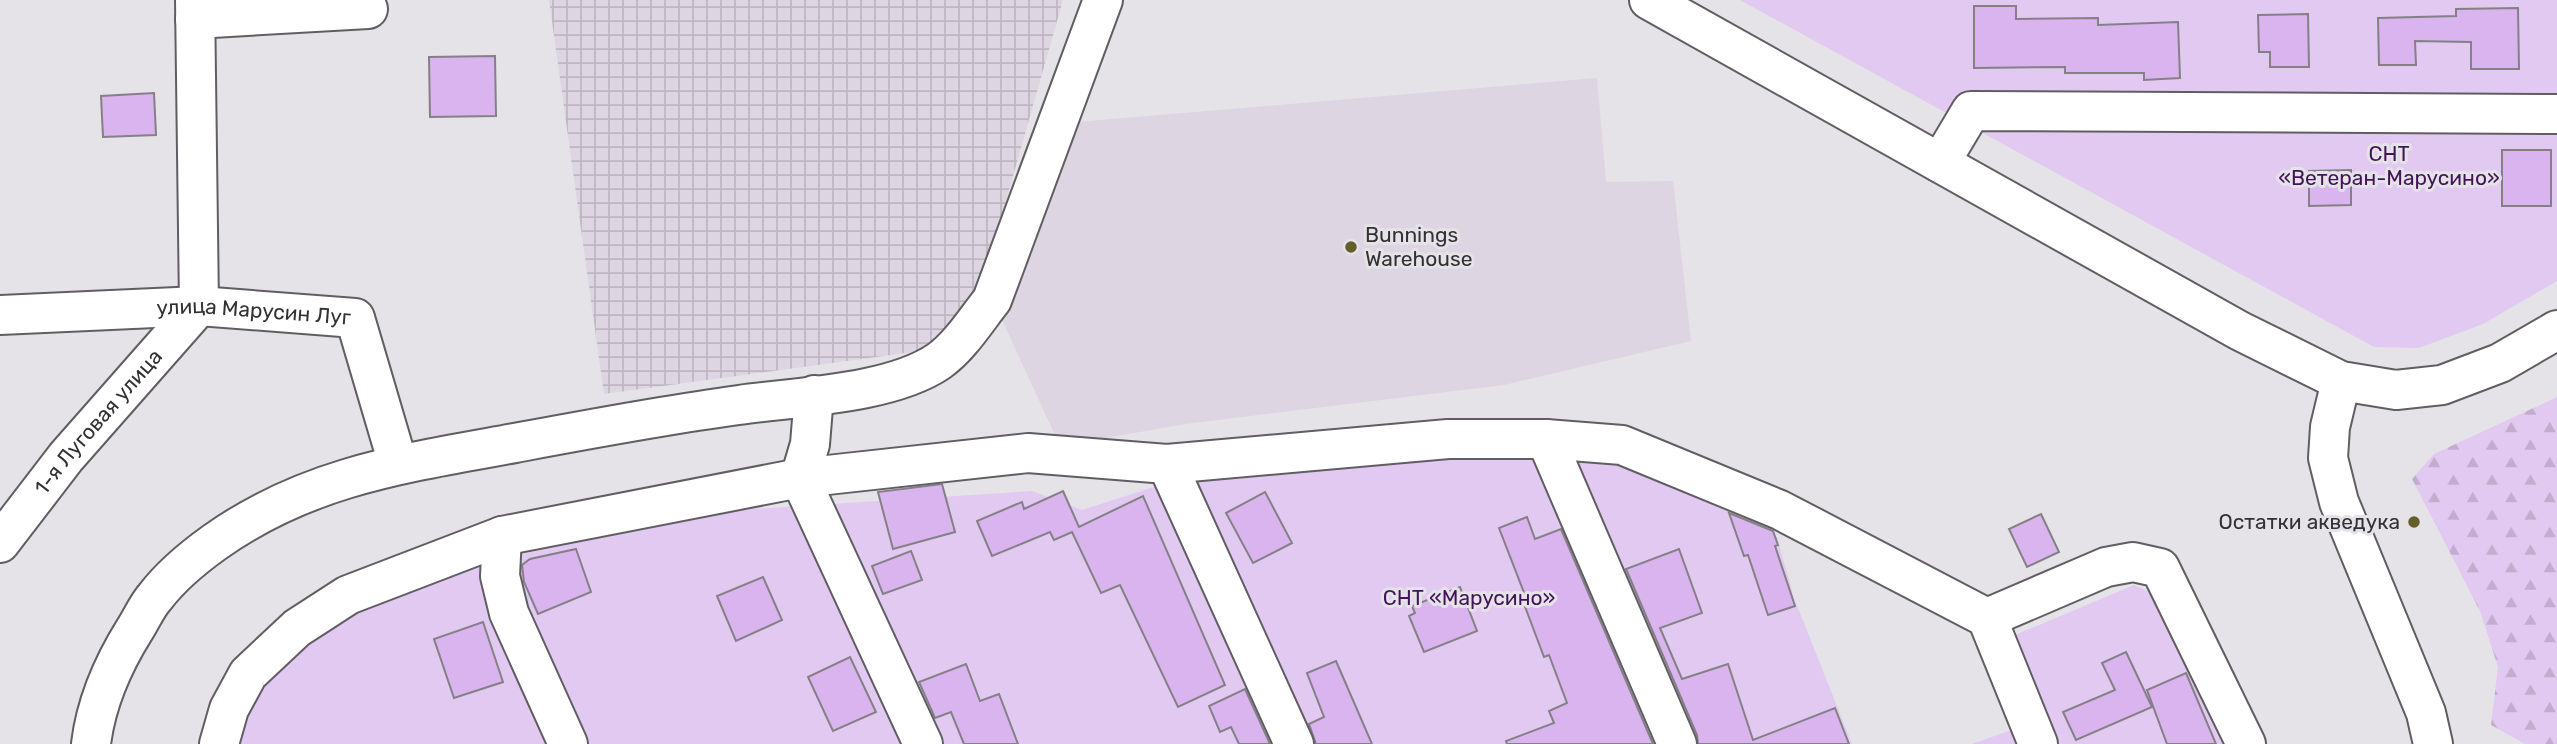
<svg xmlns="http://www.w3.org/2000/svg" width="2557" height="744" viewBox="0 0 2557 744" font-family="Rubik,sans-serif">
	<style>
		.built { fill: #ddd5e2 }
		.industrial { fill: url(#industrial-grid) }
		.green { fill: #e2c9f1 }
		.forest { fill: url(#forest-firs) }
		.building { fill: #dab4ef; stroke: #848086; stroke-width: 2 }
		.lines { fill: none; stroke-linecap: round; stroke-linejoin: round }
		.minor-casing { stroke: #615e63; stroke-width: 42 }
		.minor { stroke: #fff; stroke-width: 38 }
		.poi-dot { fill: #645e2b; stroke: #e5e2e8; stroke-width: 2.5 }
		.labels { text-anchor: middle; stroke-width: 6; stroke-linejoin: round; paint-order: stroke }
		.park-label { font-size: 21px; fill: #421358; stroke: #e5e2e8 }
		.poi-label { font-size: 21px; fill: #323133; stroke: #e5e2e8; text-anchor: start }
		.street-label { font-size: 21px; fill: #323133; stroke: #e5e2e8 }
	</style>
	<defs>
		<pattern id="industrial-grid" width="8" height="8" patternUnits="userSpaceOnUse" patternTransform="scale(1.75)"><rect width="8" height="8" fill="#ddd5e2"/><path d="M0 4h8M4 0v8" fill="none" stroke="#beb7c2"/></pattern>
		<pattern id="forest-firs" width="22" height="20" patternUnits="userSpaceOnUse" patternTransform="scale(1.75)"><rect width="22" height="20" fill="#e2c9f1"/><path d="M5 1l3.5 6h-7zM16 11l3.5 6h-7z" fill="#c2adcf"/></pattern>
	</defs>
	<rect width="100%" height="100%" fill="#e5e2e8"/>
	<!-- built -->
	<path class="built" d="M1597,78L1606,182L1673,181L1691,341L1504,385L1185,424L1060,446L998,311L1065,123Z"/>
	<!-- industrial -->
	<path class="industrial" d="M549,0H1063L977,303L928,350L604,394Z"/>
	<!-- green -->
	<g class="green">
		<path d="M1740,0H2557V281L2483,324L2419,348L2374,347Z"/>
		<path d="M1382,451L1615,455L1777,537L1794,598L1852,744H232L251,695L296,655L346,616L478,566L676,514L1032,491L1082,510L1191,475Z"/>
		<path d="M2134,585L2160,597L2231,744H1972L2040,720L2008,638Z"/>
	</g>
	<!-- forest -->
	<path class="forest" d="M2557,397V744H2525L2491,725L2498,667L2480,611L2412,479L2434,454Z"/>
	<!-- building -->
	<g class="building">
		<path d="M1974,6H2016V19L2098,18V25L2178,22L2180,78L2144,80V73H2065V67L1974,68Z"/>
		<path d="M2518,8L2519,69H2471V42L2415,41L2416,65H2379L2378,18L2456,16V9Z"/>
		<path d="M2308,14L2309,67H2270V52H2259L2258,15Z"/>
		<path d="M495,56L496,116L430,117L429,57Z"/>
		<path d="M154,93L156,135L103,137L101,96Z"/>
		<rect x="2502" y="150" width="49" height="56"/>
		<path d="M2351,170V205L2309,206V171Z"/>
		<path d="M942,484L955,532L893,549L878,492Z"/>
		<path d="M1063,491L1079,527L1143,496L1225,685L1178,707L1120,585L1101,593L1072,532L1054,540L1050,532L992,556L977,521L1022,502L1024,509Z"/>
		<path d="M1265,492L1292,543L1253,563L1226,513Z"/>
		<path d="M1729,513L1773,531L1778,545L1775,546L1795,606L1768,615L1748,555L1744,556Z"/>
		<path d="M2041,514L2059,552L2027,567L2009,529Z"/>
		<path d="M1527,517L1535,539L1561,529L1653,744H1507L1506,741L1554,723L1549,711L1567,703L1549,655L1544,657L1524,604L1528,603L1499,528Z"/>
		<path d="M576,549L591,592L538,614L524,582L522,565L530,559Z"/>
		<path d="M1679,549L1702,613L1660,628L1682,679L1728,664L1753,740L1835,708L1849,744H1698L1697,735L1626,569Z"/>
		<path d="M911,551L922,580L883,594L872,566Z"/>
		<path d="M763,577L782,620L736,641L717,596Z"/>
		<path d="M1460,587L1477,631L1424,652L1409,616L1415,613L1412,606Z"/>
		<path d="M483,622L503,682L454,698L434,639Z"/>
		<path d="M2126,652L2152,707L2076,740L2063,712L2115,690L2102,663Z"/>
		<path d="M850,657L876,712L833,731L808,677Z"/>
		<path d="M1336,661L1372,744H1316L1309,724L1324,717L1307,673Z"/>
		<path d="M966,664L980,701L999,694L1018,744H964L951,712L935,718L919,682Z"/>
		<path d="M2186,673L2216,744H2167L2147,690Z"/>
		<path d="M1245,689L1270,744H1239L1231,727L1220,732L1209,706Z"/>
	</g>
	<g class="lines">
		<defs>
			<g id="minor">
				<path d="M1649,0L2240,331L2341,381L2396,390L2442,385L2500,363L2557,330"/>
				<path d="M195,19L368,9"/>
				<path d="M1940,163L1971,111L2557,114"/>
				<path id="s1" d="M0,315L199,306L355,318L398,464"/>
				<path d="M2341,381L2330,427L2328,458L2339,502L2426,713L2433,744"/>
				<path d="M814,395L810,444L800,478L923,744"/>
				<path d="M1546,439L1677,744"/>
				<path d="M1167,464L1294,744"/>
				<path d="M502,536L500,576L509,613L568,744"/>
				<path id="s2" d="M0,543L66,457L199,306L195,0"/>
				<path d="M1987,618L2106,567L2133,562L2160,568L2246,744"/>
				<path d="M91,744C96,703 113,664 135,629C142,618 147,606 155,597C171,576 194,557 215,542C308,476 405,463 515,443C590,429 664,415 739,405C797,397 891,394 939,361C960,346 976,320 992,300L1103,0"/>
				<path d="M219,744L229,709L248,674L297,628L348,595L502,536L800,478L1028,453L1167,464L1448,439H1546L1622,445L1780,510L1987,618L2038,744"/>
			</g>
		</defs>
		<!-- minor casing -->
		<use href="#minor" class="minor-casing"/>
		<!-- minor -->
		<use href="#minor" class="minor"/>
	</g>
	<!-- markers -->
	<g class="poi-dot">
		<circle cx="1351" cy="247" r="7"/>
		<circle cx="2414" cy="522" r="7"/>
	</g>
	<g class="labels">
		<!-- park labels -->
		<g class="park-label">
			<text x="2389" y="161">СНТ<tspan x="2389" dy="24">«Ветеран-Марусино»</tspan></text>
			<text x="1469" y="605">СНТ «Марусино»</text>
		</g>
		<!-- poi labels -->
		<g class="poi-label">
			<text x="1365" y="242">Bunnings<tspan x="1365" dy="24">Warehouse</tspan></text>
			<text x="2400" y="529" text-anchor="end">Остатки акведука</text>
		</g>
		<!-- street labels -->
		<g class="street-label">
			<text dy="7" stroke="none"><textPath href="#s1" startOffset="254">улица Марусин Луг</textPath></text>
			<text dy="7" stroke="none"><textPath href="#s2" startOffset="156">1-я Луговая улица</textPath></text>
		</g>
	</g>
</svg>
